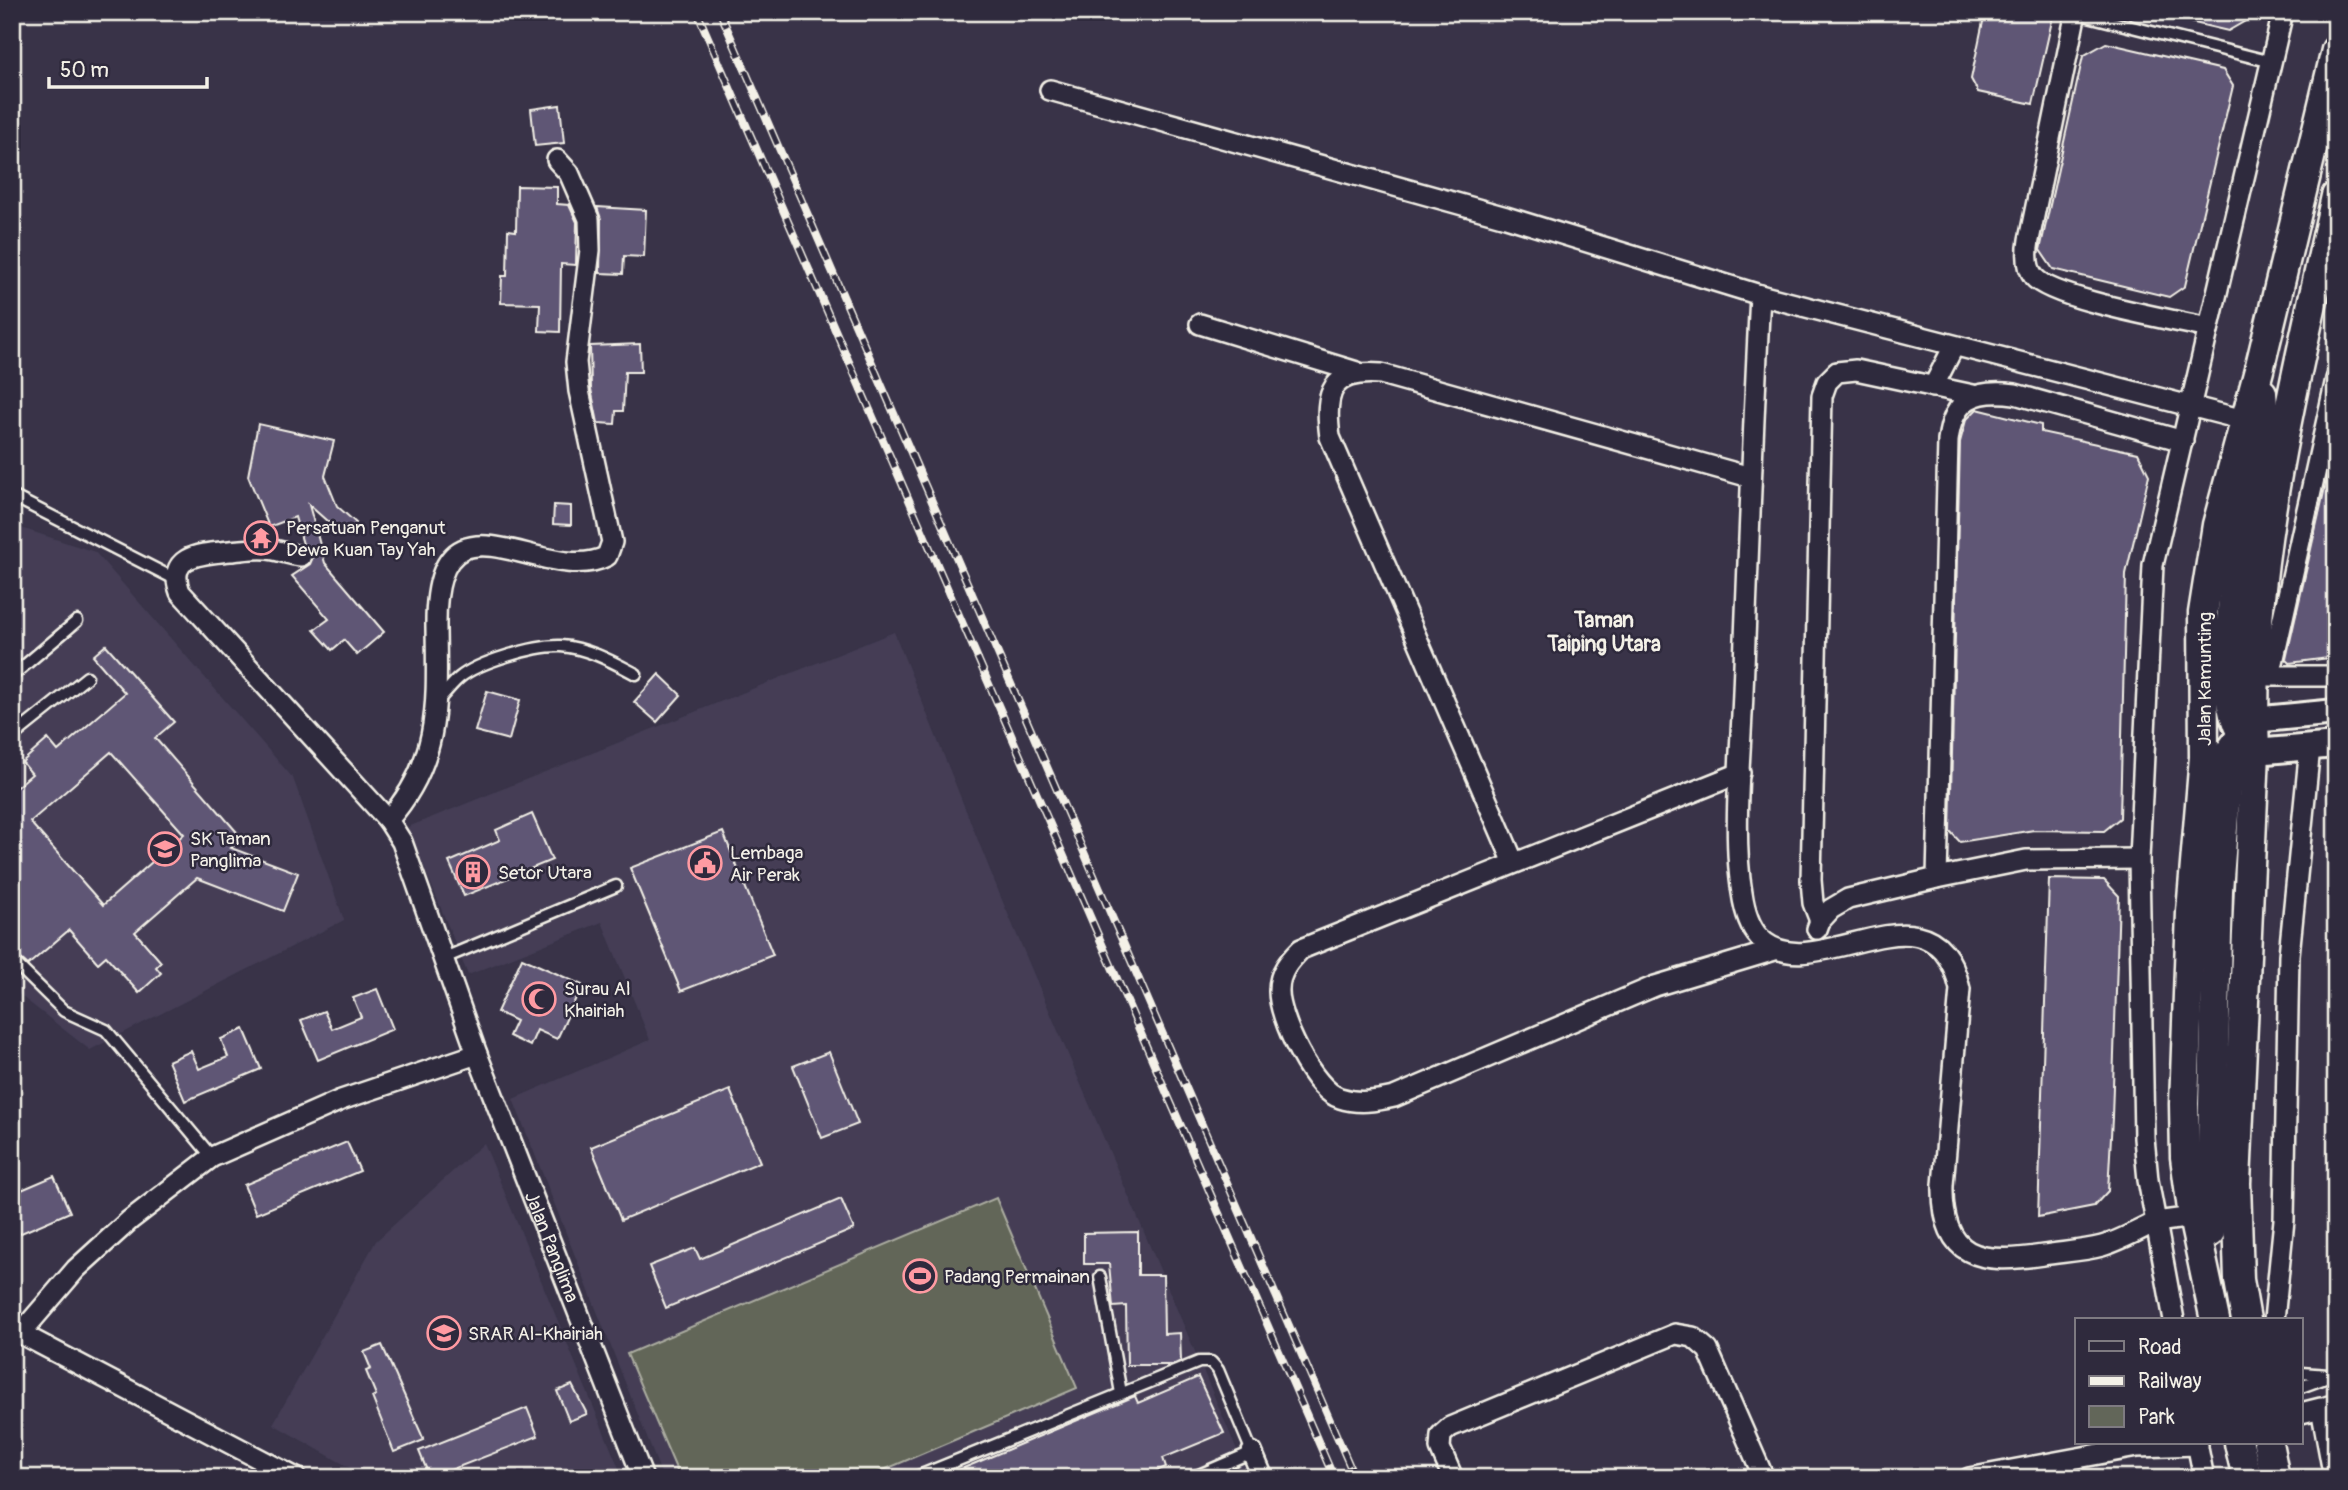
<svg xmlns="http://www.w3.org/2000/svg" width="2348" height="1490" viewBox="0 0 2348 1490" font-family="Pangolin,sans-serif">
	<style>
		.built { fill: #443e55 }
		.green { fill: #626659; stroke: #abaca0; stroke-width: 2 }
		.building { fill: #5f5674; stroke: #f4f1e8; stroke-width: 2; fill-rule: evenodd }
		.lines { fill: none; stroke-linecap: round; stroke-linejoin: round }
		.service-casing { stroke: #f4f1e8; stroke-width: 15 }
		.minor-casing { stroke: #f4f1e8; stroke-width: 24 }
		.tertiary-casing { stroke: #f4f1e8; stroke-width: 30 }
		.secondary-casing { stroke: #f4f1e8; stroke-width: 33 }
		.service { stroke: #2f2a3d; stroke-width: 10 }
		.minor { stroke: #2f2a3d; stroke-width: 19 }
		.tertiary { stroke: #2f2a3d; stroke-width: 24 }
		.secondary { stroke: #2f2a3d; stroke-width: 28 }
		.rail-casing { stroke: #f4f1e8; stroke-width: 8 }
		.rail { stroke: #2f2a3d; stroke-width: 5; stroke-dasharray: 16; stroke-linecap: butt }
		.labels { text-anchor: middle; stroke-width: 5; stroke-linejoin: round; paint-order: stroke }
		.poi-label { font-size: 19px; fill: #f4f1e8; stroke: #2f2a3d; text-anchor: start }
		.street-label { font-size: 19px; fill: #f4f1e8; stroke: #2f2a3d }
		.neighbourhood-label { font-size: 21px; font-weight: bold; fill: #f4f1e8; stroke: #2f2a3d }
	</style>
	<rect width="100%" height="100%" fill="#393348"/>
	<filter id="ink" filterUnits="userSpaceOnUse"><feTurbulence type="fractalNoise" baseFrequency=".0143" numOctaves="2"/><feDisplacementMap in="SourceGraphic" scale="14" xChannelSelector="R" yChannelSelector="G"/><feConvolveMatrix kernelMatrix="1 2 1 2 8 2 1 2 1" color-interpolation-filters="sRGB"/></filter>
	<g filter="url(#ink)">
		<!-- built -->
		<g class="built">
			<path d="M12,525L95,552L293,778L344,920L90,1050L12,989Z"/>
			<path d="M894,632L1002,900L1249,1478H663L513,1099L650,1040L602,922L468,975L408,827Z"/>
			<path d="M484,1143L623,1478H368L273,1424L376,1241Z"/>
		</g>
		<!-- green -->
		<path class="green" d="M996,1198L1077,1388L865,1478H680L627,1354Z"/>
		<!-- building -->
		<g class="building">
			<path d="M1985,12H2054L2033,104L1978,92L1971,79Z"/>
			<path d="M2178,12H2261L2228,31L2177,19Z"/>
			<path d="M2106,43L2223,70L2233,86L2185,286L2169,297L2053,269L2040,250L2083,56Z"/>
			<path d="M560,105L564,143L535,146L531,109Z"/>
			<path d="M517,186L557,187V204L569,205L577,222L576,265L561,264L560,332L539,331L540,304L501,303L502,276H507L508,230L516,231Z"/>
			<path d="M597,207L646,210L644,257L624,256L623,274L600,273L601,219Z"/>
			<path d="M640,344L641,372H625L623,411H616L615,424L598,423L591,389L590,346Z"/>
			<path d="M1977,409L2041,425V432L2138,453L2149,475L2126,574L2120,818L2104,831L2034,830L1960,842L1950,831L1960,442L1966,420Z"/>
			<path d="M258,424L334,441L325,476L337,506L356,523L344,536L309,505L325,563L384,632L357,655L344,640L332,650L314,630L329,619L292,576L310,564L313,557L309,547L303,544L295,517L269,527L248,476Z"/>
			<path d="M2336,439V657L2290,663L2286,659Z"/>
			<path d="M554,505L571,506V525L553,524Z"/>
			<path d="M106,645L174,722L155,738L242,838L231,848L298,873L283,911L197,878L135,932L161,962L156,967L161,973L139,993L106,956L98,963L69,930L28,965L12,951V791L32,774L22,762L48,739L58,751L125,693L93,656ZM111,752L184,834L103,905L30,822Z"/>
			<path d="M659,674L681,695L657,722L634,702Z"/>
			<path d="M487,691L520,700L509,740L475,731Z"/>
			<path d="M532,814L552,860L464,896L449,862L500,840L496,830Z"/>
			<path d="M723,832L773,955L681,991L630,868Z"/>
			<path d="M2049,879L2104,880L2119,896L2112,1118L2108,1191L2094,1206L2038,1217Z"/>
			<path d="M522,958L582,985L557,1039L537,1030L530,1046L509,1036L516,1021L497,1012Z"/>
			<path d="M377,989L393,1029L318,1060L301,1020L324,1011L332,1029L361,1017L353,998Z"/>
			<path d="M244,1029L261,1069L185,1101L168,1061L191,1051L199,1069L228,1057L221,1039Z"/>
			<path d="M829,1052L858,1124L822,1138L793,1066Z"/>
			<path d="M730,1090L760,1162L621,1220L591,1147Z"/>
			<path d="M347,1142L360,1171L256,1214L244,1185Z"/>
			<path d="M54,1176L70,1212L12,1237V1194Z"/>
			<path d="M841,1199L854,1229L666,1308L649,1266L695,1248L700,1259Z"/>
			<path d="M1138,1232V1275H1163L1164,1334L1180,1333L1181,1361L1173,1365H1127L1126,1306L1113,1307L1109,1264H1084V1233Z"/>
			<path d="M382,1345L424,1440L394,1452L372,1397L376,1395L366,1371L371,1369L364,1352Z"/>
			<path d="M1198,1377L1224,1433L1163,1458L1166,1467L1140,1478H940L1135,1396L1138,1403Z"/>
			<path d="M572,1385L587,1414L569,1421L557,1391Z"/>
			<path d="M527,1408L538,1436L430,1478L419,1451Z"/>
		</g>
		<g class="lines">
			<defs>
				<g id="service">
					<path d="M2076,13L2272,62"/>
					<path d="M12,496L175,579"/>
					<path d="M12,676L77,621"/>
					<path d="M437,702C444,694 451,685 459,678C478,662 536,645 561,646C588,648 613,662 636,674"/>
					<path d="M12,737L87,677"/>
					<path d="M442,959L616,886"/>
					<path d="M12,960L64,1011L106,1030L212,1157"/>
					<path d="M1100,1277L1121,1393"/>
					<path d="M2301,1373L2328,1375"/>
					<path d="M2301,1387L2336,1374"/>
					<path d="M2321,1408L2326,1402L2336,1400"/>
					<path d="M914,1478L1199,1362H1211L1218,1370L1252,1452L1192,1478"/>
				</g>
				<g id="minor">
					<path d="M2076,12L2029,240C2027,252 2026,267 2034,277C2052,299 2175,320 2208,328"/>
					<path d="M1050,90L1506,217L1760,295L2244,420"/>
					<path d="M1760,295C1753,427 1748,559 1743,692C1741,752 1732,835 1742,893C1744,907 1749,926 1759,937C1812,994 1933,868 1960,989L1943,1185C1941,1259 1981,1265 2043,1255C2062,1252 2083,1251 2102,1246C2120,1241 2139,1230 2156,1222L2174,1320"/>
					<path d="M1200,324L1357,372"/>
					<path d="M2336,379L2270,676H2336"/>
					<path d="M1933,387L1954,346"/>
					<path id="s1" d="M301,556C292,555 283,552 274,550C260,547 245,550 230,551C202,554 166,554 180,592L388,820L402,842L477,1054L643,1478"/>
					<path d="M1740,773L1301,949C1290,960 1279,972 1279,990C1278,1017 1313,1090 1340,1098C1358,1104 1376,1101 1394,1097L1655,986L1775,950"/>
					<path d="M388,820C441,761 437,702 436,628C434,474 544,590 607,556L612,542L579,391L576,362L590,250L589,219L569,173L557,160"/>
					<path d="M1514,863L1330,437C1324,391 1331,370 1381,374L1750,477"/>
					<path d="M1937,878L1948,441C1953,398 1975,389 2015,394L2183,441"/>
					<path d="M1820,921L1813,903L1811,880L1822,396L1827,382L1837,372L1856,370L1973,395"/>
					<path d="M1817,929L1820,921L1831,909L1848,899L1937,878L2026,860L2139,859"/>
					<path d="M2193,1217L2156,1222L2148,1180L2144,1138L2139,859L2153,565L2283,12"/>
					<path d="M2274,1320L2284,1220L2289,955L2310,747"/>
					<path d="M12,1329L296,1478"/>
					<path d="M21,1333L76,1269L130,1220L212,1157L341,1100L477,1054"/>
					<path d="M2301,1413L2321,1408L2334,1478"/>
					<path d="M2197,1443L2204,1478"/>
					<path d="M1252,1452L1263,1478"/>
					<path d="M1453,1478L1440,1448L1441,1435L1450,1427L1675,1334L1693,1337L1708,1350L1764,1478"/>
					<path d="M1969,1478L2137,1447L2198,1445"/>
				</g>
				<g id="tertiary">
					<path d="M2253,720L2336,712"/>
					<path d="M2255,752L2336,745"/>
				</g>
				<g id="secondary">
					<path d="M2249,744C2228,717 2228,685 2229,653C2231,611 2235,571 2242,530C2251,485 2267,440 2262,393"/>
					<path d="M2210,1232L2218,890L2229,753L2253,720"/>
					<path d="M2215,1320L2193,1217L2185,1157L2184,1104L2191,912L2204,757L2203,613L2217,525L2259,370L2336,50"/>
					<path d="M2246,1320L2239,1280L2236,1183L2255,752C2247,564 2296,379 2336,196"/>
					<path d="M2239,1443L2247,1478"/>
					<path d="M2268,1443L2275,1478"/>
				</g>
			</defs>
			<!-- service casing -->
			<use href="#service" class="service-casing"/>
			<!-- minor casing -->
			<use href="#minor" class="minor-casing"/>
			<!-- tertiary casing -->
			<use href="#tertiary" class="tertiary-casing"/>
			<!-- secondary casing -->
			<use href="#secondary" class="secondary-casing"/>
			<!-- service -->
			<use href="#service" class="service"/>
			<!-- minor -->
			<use href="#minor" class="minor"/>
			<!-- tertiary -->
			<use href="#tertiary" class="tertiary"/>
			<!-- secondary -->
			<use href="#secondary" class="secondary"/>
			<defs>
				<g id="rail">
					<path d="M697,12L1334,1478"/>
					<path d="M720,12L1355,1478"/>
				</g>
			</defs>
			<!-- rail casing -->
			<use href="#rail" class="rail-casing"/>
			<!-- rail -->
			<use href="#rail" class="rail"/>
		</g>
	</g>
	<!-- icons -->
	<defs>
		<symbol id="temple-ring" viewBox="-11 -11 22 22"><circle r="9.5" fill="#2f2a3d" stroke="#ff9aa2" stroke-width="1.5"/><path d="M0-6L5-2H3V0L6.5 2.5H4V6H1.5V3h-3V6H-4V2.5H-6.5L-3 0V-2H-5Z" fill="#ff9aa2"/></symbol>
		<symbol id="school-ring" viewBox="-11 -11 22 22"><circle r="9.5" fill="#2f2a3d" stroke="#ff9aa2" stroke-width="1.5"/><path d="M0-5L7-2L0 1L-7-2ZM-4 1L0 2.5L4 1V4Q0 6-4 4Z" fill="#ff9aa2"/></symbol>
		<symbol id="civic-ring" viewBox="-11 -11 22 22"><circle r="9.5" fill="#2f2a3d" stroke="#ff9aa2" stroke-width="1.5"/><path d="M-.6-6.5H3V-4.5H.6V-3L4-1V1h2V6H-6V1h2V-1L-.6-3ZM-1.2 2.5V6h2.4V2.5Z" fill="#ff9aa2"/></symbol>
		<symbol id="building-ring" viewBox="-11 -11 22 22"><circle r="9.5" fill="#2f2a3d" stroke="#ff9aa2" stroke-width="1.5"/><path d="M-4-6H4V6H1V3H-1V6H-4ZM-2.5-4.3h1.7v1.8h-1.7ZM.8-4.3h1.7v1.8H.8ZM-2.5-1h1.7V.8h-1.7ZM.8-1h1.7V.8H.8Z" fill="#ff9aa2"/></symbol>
		<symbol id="mosque-ring" viewBox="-11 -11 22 22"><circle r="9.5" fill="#2f2a3d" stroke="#ff9aa2" stroke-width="1.5"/><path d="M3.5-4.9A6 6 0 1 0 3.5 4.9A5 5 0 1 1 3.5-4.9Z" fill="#ff9aa2"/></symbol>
		<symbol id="stadium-ring" viewBox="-11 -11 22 22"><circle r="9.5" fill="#2f2a3d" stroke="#ff9aa2" stroke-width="1.5"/><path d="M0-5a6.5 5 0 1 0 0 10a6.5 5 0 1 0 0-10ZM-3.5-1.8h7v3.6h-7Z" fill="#ff9aa2"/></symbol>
	</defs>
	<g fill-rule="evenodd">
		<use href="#temple-ring" x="242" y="519" width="38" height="38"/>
		<use href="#school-ring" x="146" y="830" width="38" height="38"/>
		<use href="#civic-ring" x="686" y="844" width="38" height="38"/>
		<use href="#building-ring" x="454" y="853" width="38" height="38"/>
		<use href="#mosque-ring" x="520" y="980" width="38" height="38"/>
		<use href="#stadium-ring" x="901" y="1257" width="38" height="38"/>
		<use href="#school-ring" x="425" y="1314" width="38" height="38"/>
	</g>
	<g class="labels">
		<!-- poi labels -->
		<g class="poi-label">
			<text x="286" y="534">Persatuan Penganut<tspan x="286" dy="22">Dewa Kuan Tay Yah</tspan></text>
			<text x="190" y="845">SK Taman<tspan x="190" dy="22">Panglima</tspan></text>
			<text x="730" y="859">Lembaga<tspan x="730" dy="22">Air Perak</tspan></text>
			<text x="498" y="879">Setor Utara</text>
			<text x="564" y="995">Surau Al<tspan x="564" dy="22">Khairiah</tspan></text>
			<text x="944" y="1283">Padang Permainan</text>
			<text x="468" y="1340">SRAR Al-Khairiah</text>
		</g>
		<!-- street labels -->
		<g class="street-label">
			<text transform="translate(2204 679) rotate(-90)" y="7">Jalan Kamunting</text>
			<text dy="7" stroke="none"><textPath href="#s1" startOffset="919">Jalan Panglima</textPath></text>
		</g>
		<!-- neighbourhood labels -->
		<g class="neighbourhood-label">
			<text x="1604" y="627">Taman<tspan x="1604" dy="24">Taiping Utara</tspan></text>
		</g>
	</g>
	<!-- margin -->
	<rect width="2348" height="1490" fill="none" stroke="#2f2a3d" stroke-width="42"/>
	<rect x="21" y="21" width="2306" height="1448" fill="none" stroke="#f4f1e8" stroke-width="2.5" filter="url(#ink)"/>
	<!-- legend -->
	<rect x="2075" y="1318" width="228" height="126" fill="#2f2a3d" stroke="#7e7a81" stroke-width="2"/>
	<rect x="2089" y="1341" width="35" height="10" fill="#2f2a3d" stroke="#7e7a81" stroke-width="2"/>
	<text x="2138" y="1354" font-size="21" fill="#f4f1e8">Road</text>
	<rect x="2089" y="1376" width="35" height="10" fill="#f4f1e8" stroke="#7e7a81" stroke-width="2"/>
	<text x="2138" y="1388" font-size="21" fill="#f4f1e8">Railway</text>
	<rect x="2089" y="1406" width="35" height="21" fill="#626659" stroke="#7e7a81" stroke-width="2"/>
	<text x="2138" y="1424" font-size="21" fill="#f4f1e8">Park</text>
	<!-- scale -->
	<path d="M49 77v10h158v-10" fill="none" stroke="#f4f1e8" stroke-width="3.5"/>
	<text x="60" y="77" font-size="21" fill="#f4f1e8" stroke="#2f2a3d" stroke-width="5" paint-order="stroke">50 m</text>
</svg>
